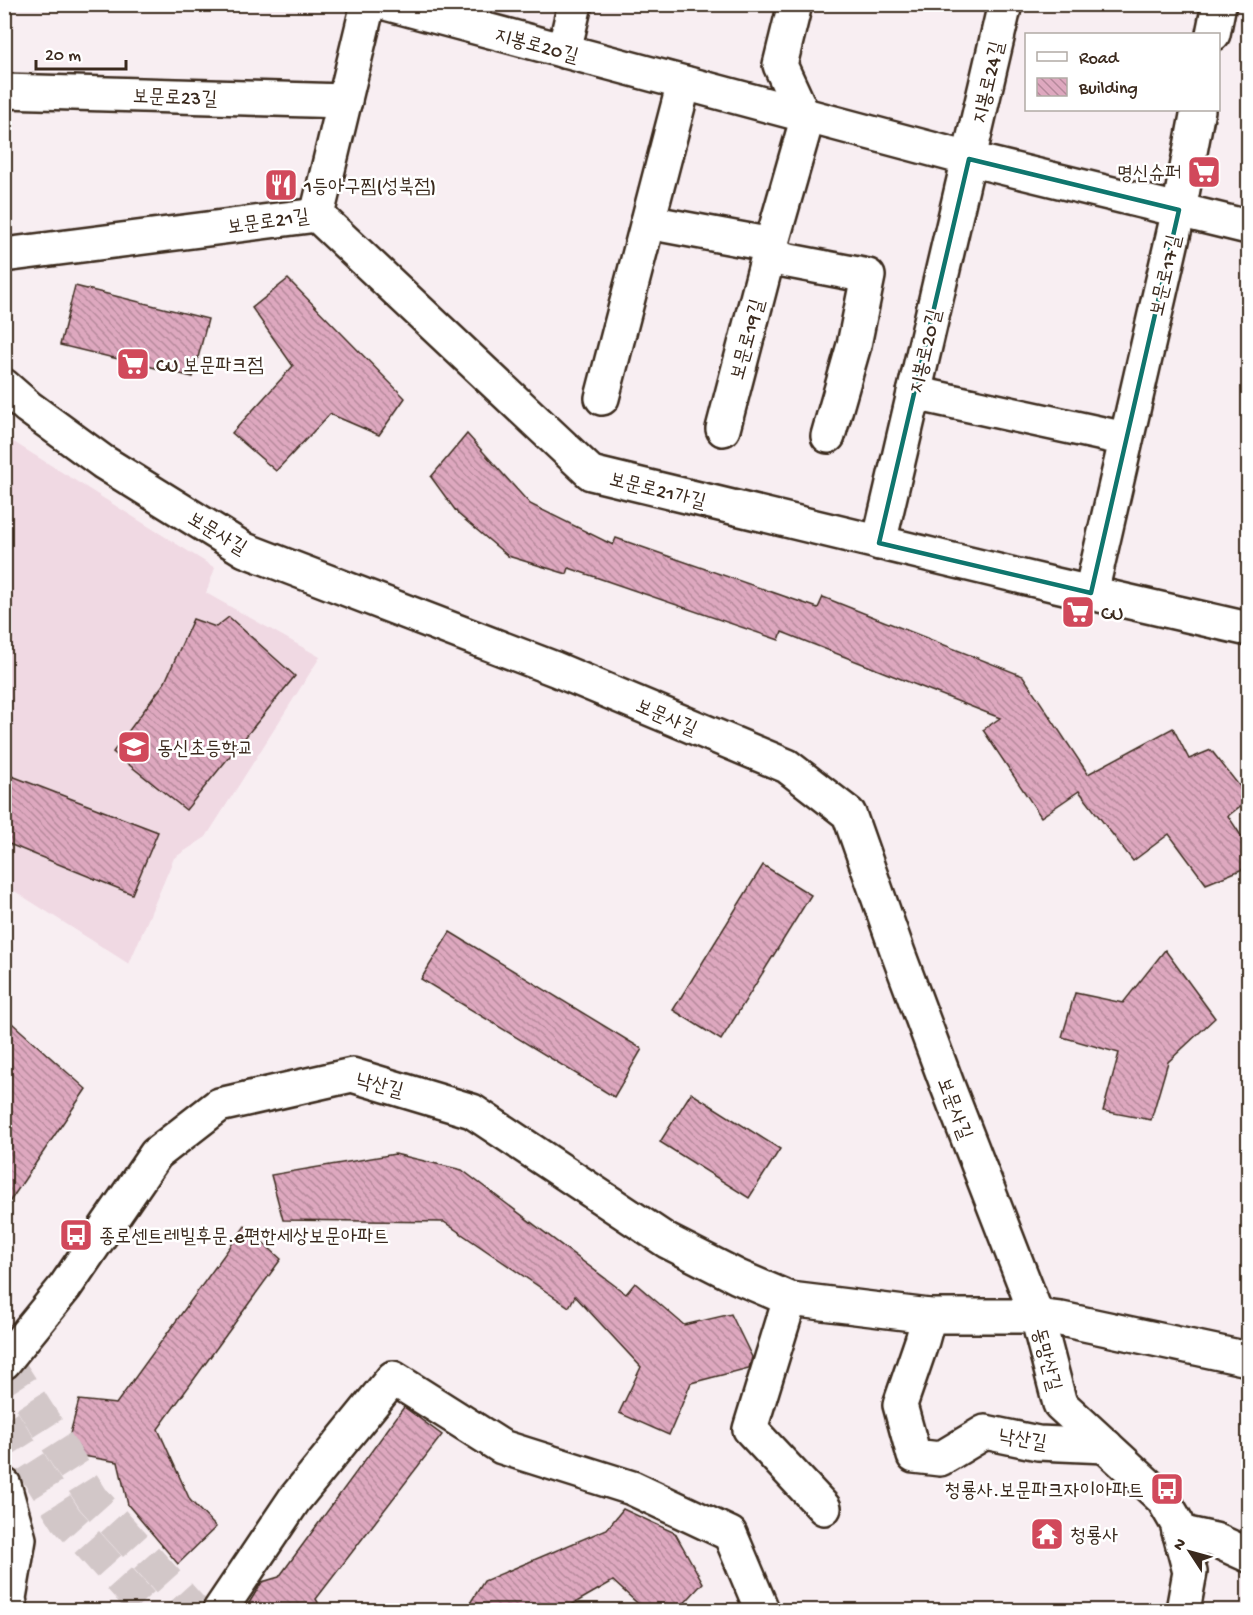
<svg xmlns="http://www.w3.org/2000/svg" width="1253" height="1615" viewBox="0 0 1253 1615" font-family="'Gochi Hand','Poor Story',sans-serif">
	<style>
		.built { fill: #f0d9e3 }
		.building { fill: url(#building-back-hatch); stroke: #3b2a1e; stroke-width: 1.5 }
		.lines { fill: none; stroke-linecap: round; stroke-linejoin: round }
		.major-tunnel { stroke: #d2c7c8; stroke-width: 33; stroke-dasharray: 33 16; stroke-linecap: butt }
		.minor-casing { stroke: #3b2a1e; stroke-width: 38 }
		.minor { stroke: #fff; stroke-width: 33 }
		.marked { fill: none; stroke: #0f766e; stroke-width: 4.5; stroke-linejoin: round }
		.labels { text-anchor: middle; stroke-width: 5; stroke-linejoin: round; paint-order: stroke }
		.street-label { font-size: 20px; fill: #3b2a1e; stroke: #fff }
		.poi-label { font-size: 20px; fill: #3b2a1e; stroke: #fff; text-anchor: start }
	</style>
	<defs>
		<pattern id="building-back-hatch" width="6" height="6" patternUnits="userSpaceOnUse" patternTransform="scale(1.5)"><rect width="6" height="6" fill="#dea8bf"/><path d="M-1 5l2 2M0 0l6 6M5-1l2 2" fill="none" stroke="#b5899b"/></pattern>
	</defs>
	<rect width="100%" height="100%" fill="#f8eef2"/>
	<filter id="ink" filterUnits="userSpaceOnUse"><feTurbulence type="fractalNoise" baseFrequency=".0167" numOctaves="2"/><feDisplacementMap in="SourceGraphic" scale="12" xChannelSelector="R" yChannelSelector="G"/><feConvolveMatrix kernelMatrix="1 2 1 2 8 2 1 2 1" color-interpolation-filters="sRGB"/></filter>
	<g filter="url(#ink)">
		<!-- built -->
		<path class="built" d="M4,436L215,568L206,593L320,657L206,837L174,858L129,964L5,885Z"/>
		<!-- building -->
		<g class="building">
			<path d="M288,279L405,398L379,435L330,414L276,471L232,433L293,366L252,308Z"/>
			<path d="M75,286L208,319L193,377L60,345Z"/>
			<path d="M467,434L530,504L613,545L616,538L818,608L823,597L1023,676L1088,774L1173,728L1189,759L1211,750L1248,797V800L1228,816L1248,846V867L1206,884L1169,834L1133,861L1079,791L1041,817L983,730L1000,718L782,632L779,640L569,568L567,574L508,556L458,514L431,477Z"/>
			<path d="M229,617L295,676L186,810L113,752L165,682L193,619L216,627Z"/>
			<path d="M4,773L158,832L132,894L4,842Z"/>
			<path d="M763,865L811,895L721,1040L673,1010Z"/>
			<path d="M450,932L642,1049L614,1097L421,979Z"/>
			<path d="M1165,950L1215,1018L1168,1062L1151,1120L1103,1111L1119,1053L1062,1037L1075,993L1123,1003Z"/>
			<path d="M4,1016L86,1089L4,1210Z"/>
			<path d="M691,1093L780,1149L749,1198L660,1142Z"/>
			<path d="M395,1154L462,1170L626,1294L635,1283L684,1325L731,1314L752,1357L749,1368L691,1383L669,1435L619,1413L641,1367L575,1296L569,1307L444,1222L283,1220L271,1175Z"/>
			<path d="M245,1226L281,1259L158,1429L190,1500L216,1527L178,1564L128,1505L118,1462L65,1453L79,1400L116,1404Z"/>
			<path d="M404,1407L442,1435L316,1599L323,1611H244L262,1582L279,1577Z"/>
			<path d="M623,1509L675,1533L703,1583L677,1611H646L613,1581L561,1611H465L484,1581L607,1529Z"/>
		</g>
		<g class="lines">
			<!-- major-tunnel -->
			<g class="major-tunnel">
				<path d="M4,1359L93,1499L193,1610"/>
				<path d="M4,1421L66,1519L148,1610"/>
			</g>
			<defs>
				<g id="minor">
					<path d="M389,4L969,159L1248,227"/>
					<path d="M795,4L780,65L803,115"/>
					<path d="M1213,34L1219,4"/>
					<path d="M564,51L575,4"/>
					<path d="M4,91L345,101"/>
					<path d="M317,215L591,473L1056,585L1248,629"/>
					<path d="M317,215L368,4"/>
					<path d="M648,222L761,243L784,260L868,276L854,345L828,436"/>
					<path d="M4,255L317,215"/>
					<path d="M4,386L28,407L103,462L245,550L555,669L787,766L849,814L898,953L948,1087L1037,1316L1060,1404L1163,1499L1177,1523L1190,1572L1183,1610"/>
					<path d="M914,393L1126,439"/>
					<path d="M602,398L684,83"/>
					<path d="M723,429L770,249L808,116"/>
					<path d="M879,543L1005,4"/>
					<path d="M1091,593L1179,210L1198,110"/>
					<path d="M790,1299L750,1429L824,1508"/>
					<path d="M929,1316L922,1341L900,1405L914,1456L940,1459L985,1432L1038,1443L1106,1446"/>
					<path d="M4,1362L65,1287L156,1154L219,1105L352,1075L472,1111L667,1241L738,1277L790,1299L929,1316H1037L1061,1319L1248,1359"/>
					<path d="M4,1485L19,1539L9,1598L11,1610"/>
					<path d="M1179,1532L1215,1540L1248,1555"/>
					<path d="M220,1610L294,1500L393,1378L502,1447L632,1488L730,1534L762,1610"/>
				</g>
			</defs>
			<!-- minor casing -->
			<use href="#minor" class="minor-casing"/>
			<!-- minor -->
			<use href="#minor" class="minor"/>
		</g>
	</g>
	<!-- marked area -->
	<path class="marked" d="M969,159L1179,210L1091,593L879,543Z"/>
	<!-- icons -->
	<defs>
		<symbol id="supermarket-square" viewBox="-11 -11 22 22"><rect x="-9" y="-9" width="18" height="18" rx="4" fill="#d1495b" stroke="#fff"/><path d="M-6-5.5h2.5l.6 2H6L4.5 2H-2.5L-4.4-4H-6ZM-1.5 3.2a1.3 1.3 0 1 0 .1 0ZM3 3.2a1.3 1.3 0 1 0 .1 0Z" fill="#fff"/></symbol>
		<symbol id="restaurant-square" viewBox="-11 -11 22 22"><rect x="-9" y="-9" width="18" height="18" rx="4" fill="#d1495b" stroke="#fff"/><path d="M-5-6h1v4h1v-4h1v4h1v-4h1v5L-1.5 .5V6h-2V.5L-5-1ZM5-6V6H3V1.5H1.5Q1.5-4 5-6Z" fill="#fff"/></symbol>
		<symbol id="school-square" viewBox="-11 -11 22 22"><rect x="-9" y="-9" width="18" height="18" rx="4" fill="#d1495b" stroke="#fff"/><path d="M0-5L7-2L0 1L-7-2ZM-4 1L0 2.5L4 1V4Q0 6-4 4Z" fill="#fff"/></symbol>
		<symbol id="bus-square" viewBox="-11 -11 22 22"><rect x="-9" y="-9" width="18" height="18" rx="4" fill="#d1495b" stroke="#fff"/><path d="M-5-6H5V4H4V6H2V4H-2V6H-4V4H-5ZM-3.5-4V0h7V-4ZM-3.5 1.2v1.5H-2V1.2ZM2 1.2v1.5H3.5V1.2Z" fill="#fff"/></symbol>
		<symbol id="temple-square" viewBox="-11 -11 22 22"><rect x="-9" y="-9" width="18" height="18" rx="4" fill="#d1495b" stroke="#fff"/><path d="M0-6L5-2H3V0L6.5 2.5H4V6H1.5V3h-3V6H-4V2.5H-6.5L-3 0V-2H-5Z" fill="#fff"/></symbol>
	</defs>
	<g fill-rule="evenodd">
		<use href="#supermarket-square" x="1185" y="153" width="38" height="38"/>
		<use href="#restaurant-square" x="262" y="166" width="38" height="38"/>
		<use href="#supermarket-square" x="114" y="345" width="38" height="38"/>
		<use href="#supermarket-square" x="1059" y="593" width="38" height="38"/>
		<use href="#school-square" x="115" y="728" width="38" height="38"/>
		<use href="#bus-square" x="57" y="1216" width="38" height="38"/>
		<use href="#bus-square" x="1148" y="1470" width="38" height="38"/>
		<use href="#temple-square" x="1028" y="1515" width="38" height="38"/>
	</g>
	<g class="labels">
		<!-- street labels -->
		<g class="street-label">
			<text transform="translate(537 44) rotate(15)" y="7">지봉로20길</text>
			<text transform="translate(987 82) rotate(-77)" y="7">지봉로24길</text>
			<text transform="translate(175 96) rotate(2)" y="7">보문로23길</text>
			<text transform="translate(268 220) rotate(-8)" y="7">보문로21길</text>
			<text transform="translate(1164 275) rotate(-77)" y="7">보문로17길</text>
			<text transform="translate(746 339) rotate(-75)" y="7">보문로19길</text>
			<text transform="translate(924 351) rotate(-77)" y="7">지봉로20길</text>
			<text transform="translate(658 489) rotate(14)" y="7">보문로21가길</text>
			<text transform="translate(218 532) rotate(31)" y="7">보문사길</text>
			<text transform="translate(667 716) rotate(23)" y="7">보문사길</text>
			<text transform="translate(380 1084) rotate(14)" y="7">낙산길</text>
			<text transform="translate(956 1108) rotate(69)" y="7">보문사길</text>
			<text transform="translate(1048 1359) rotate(75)" y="7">동망산길</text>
			<text transform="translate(1023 1438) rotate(9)" y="7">낙산길</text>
		</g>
		<!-- poi labels -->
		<g class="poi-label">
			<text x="1181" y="179" text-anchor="end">명신슈퍼</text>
			<text x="304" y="192">1등아구찜(성북점)</text>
			<text x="156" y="371">CU 보문파크점</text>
			<text x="1101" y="619">CU</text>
			<text x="157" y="754">동신초등학교</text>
			<text x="99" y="1242">종로센트레빌후문.e편한세상보문아파트</text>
			<text x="1144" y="1496" text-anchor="end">청룡사.보문파크자이아파트</text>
			<text x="1070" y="1541">청룡사</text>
		</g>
	</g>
	<!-- margin -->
	<rect width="1253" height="1615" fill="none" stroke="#fff" stroke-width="24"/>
	<rect x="12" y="12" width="1229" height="1591" fill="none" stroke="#3b2a1e" stroke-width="2" filter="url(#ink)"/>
	<!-- legend -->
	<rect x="1025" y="33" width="195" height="78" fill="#ffffff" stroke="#b1aaa5" stroke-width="1.5"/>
	<rect x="1037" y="52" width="30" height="9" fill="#ffffff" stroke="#b1aaa5" stroke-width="1.5"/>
	<text x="1079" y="63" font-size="18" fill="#3b2a1e">Road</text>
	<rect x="1037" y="78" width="30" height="18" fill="url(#building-back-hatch)" stroke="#b1aaa5" stroke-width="1.5"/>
	<text x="1079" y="93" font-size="18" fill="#3b2a1e">Building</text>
	<!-- north arrow -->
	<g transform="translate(1190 1552) rotate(306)" stroke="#ffffff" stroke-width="4.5" paint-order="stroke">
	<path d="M0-4.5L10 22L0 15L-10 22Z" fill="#3b2a1e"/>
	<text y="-9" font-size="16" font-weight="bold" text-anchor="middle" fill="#3b2a1e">N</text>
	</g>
	<!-- scale -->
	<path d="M36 60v9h90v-9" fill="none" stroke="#3b2a1e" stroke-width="3"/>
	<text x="45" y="60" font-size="18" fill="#3b2a1e" stroke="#ffffff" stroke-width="4.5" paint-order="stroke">20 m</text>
</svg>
